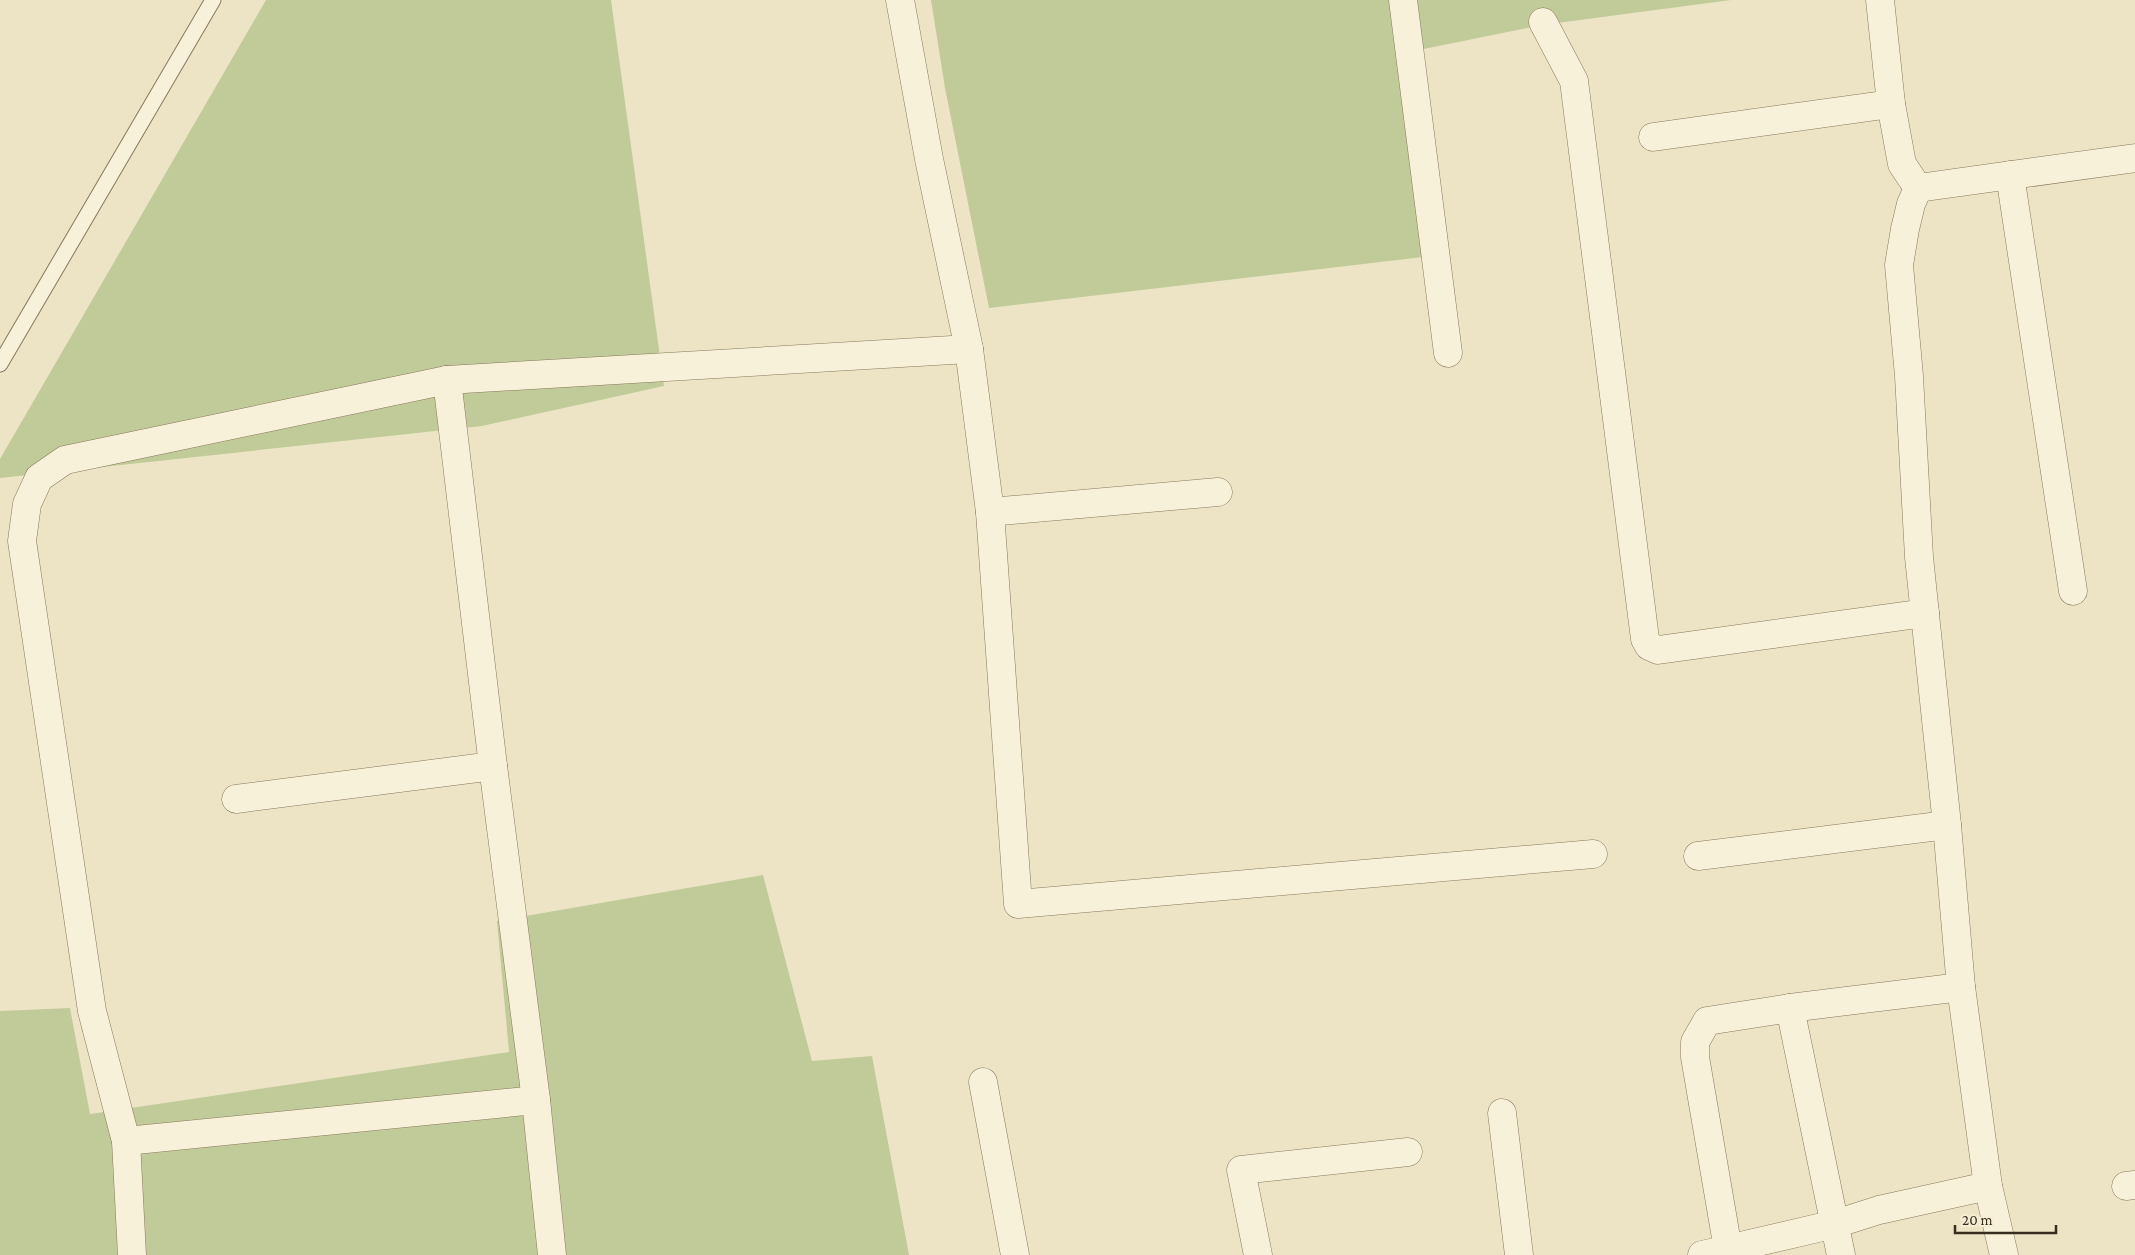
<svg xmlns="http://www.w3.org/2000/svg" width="2135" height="1255" viewBox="0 0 2135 1255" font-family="'Crimson Pro',serif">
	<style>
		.green { fill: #c1cb9a }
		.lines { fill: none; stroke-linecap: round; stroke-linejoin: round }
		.lane-casing { stroke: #88775c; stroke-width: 17 }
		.street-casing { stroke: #88775c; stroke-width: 29 }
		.lane { stroke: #f8f1d9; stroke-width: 15 }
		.street { stroke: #f8f1d9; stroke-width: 28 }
	</style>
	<rect width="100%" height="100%" fill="#ede4c6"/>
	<!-- green -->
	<g class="green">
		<path d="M266,0H611L664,386L482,426L0,478V459Z"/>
		<path d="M931,0H1731L1542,25L1404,53L1423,257L989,308L945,88Z"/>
		<path d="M763,875L812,1061L872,1056L909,1255H0V1011L70,1008L90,1114L509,1052L497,921Z"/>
	</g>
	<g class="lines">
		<defs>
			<path id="lane" d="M0,364L213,0"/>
			<g id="street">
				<path d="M900,0L929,159L969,349L990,512L1018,904L1593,854"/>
				<path d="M1403,0L1448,353"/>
				<path d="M1880,0L1891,104L1902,164L1918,188"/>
				<path d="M1543,22L1574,81L1645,639L1649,646L1658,650L1925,613"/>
				<path d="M1653,137L1891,104"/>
				<path d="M2010,175L2073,591"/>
				<path d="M1918,188L1911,204L1905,229L1899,265L1909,376L1919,557L1947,825L1961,987L1988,1186L2004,1255"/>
				<path d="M1918,188L2135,158"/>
				<path d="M447,380L493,766L536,1100L552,1255"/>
				<path d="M990,512L1218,492"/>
				<path d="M236,799L493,766"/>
				<path d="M1698,856L1947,825"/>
				<path d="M1790,1008L1841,1255"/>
				<path d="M983,1082L1015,1255"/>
				<path d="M1502,1113L1519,1255"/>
				<path d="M126,1141L536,1100"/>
				<path d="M2126,1186L2135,1185"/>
				<path d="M132,1255L126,1141L92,1011L22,541L27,504L39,478L65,460L447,380L969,349"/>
				<path d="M1258,1255L1241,1170L1408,1152"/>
				<path d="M1702,1255L1835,1224L1879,1210L1988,1186"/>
				<path d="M1729,1255L1695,1057V1042L1707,1021L1790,1008L1961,987"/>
			</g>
		</defs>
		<!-- lane casing -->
		<use href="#lane" class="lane-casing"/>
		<!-- street casing -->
		<use href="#street" class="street-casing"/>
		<!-- lane -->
		<use href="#lane" class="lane"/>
		<!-- street -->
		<use href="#street" class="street"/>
	</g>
	<!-- scale -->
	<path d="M1955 1225v8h101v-8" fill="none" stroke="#382e1f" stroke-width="2.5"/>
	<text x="1962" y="1225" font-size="15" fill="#382e1f" stroke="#f5eed5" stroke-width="4" paint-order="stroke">20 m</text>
</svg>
